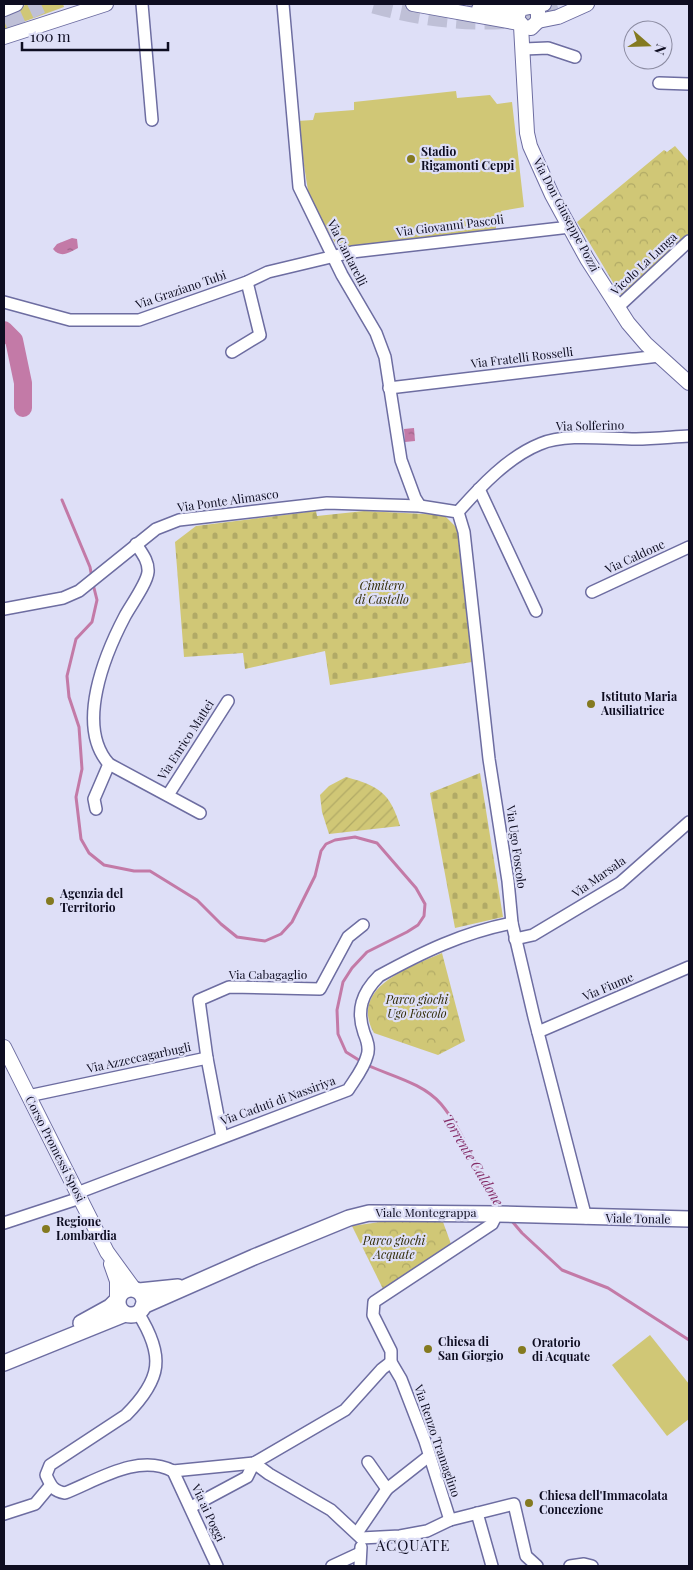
<svg xmlns="http://www.w3.org/2000/svg" width="693" height="1570" viewBox="0 0 693 1570" font-family="'Playfair Display',serif">
	<style>
		.grass { fill: #d0c776 }
		.cemetery { fill: url(#cemetery-stones) }
		.park { fill: url(#park-crowns) }
		.garden { fill: url(#garden-furrows) }
		.water { fill: url(#water-ripples) }
		.lines { fill: none; stroke-linecap: round; stroke-linejoin: round }
		.stream { stroke: #c37aa7; stroke-width: 3 }
		.river { stroke: #c37aa7; stroke-width: 18 }
		.trunk-tunnel { stroke: #bfc0d7; stroke-width: 19; stroke-dasharray: 19 9; stroke-linecap: butt }
		.minor-casing { stroke: #6d6da1; stroke-width: 14 }
		.tertiary-casing { stroke: #6d6da1; stroke-width: 16 }
		.secondary-casing { stroke: #6d6da1; stroke-width: 18 }
		.minor { stroke: #fff; stroke-width: 11 }
		.tertiary { stroke: #fff; stroke-width: 14 }
		.secondary { stroke: #fff; stroke-width: 15 }
		.poi-dot { fill: #847a20; stroke: #dedff7; stroke-width: 2 }
		.labels { text-anchor: middle; stroke-width: 4.5; stroke-linejoin: round; paint-order: stroke }
		.poi-label { font-size: 12px; font-weight: bold; fill: #0e0d21; stroke: #dedff7; text-anchor: start }
		.street-label { font-size: 12px; fill: #0e0d21; stroke: #dedff7 }
		.park-label { font-size: 12px; font-style: italic; fill: #302b05; stroke: #dedff7 }
		.water-label { font-size: 14px; font-style: italic; fill: #852d68; stroke: #dedff7 }
		.quarter-label { font-size: 15px; letter-spacing: 1px; fill: #0e0d21; stroke: #dedff7 }
	</style>
	<defs>
		<pattern id="cemetery-stones" width="16" height="16" patternUnits="userSpaceOnUse" patternTransform="scale(1.25)"><rect width="16" height="16" fill="#d0c776"/><path d="M2 7V4a2 2 0 0 1 4 0v3zM10 15v-3a2 2 0 0 1 4 0v3z" fill="#b1aa66"/></pattern>
		<pattern id="park-crowns" width="20" height="18" patternUnits="userSpaceOnUse" patternTransform="scale(1.25)"><rect width="20" height="18" fill="#d0c776"/><path d="M2 6a3 3 0 1 1 6 0M12 15a3 3 0 1 1 6 0" fill="none" stroke="#b1aa66"/></pattern>
		<pattern id="garden-furrows" width="10" height="10" patternUnits="userSpaceOnUse" patternTransform="scale(1.25)"><rect width="10" height="10" fill="#d0c776"/><path d="M-1 1l2-2M0 10L10 0M9 11l2-2" fill="none" stroke="#b1aa66"/></pattern>
		<pattern id="water-ripples" width="26" height="14" patternUnits="userSpaceOnUse" patternTransform="scale(1.25)"><rect width="26" height="14" fill="#c37aa7"/><path d="M2 4q2-2 4 0t4 0M15 11q2-2 4 0t4 0" fill="none" stroke="#9d6288"/></pattern>
	</defs>
	<rect width="100%" height="100%" fill="#dedff7"/>
	<!-- grass -->
	<g class="grass">
		<path d="M28,4H63L64,7L4,29V13Z"/>
		<path d="M456,91L457,98L490,95L497,104L512,102L524,207L501,211L503,223L496,224V229L338,248L309,197L297,121L313,120L315,113L354,110V102Z"/>
		<path d="M650,1335L689,1384V1419L667,1436L612,1365Z"/>
	</g>
	<!-- cemetery -->
	<g class="cemetery">
		<path d="M316,511L317,516L364,511L444,515L457,528L472,662L330,685L325,651L245,669L243,653L184,657L175,542L196,526Z"/>
		<path d="M480,773L503,917L455,928L430,793Z"/>
	</g>
	<!-- park -->
	<g class="park">
		<path d="M675,146L689,162V240L623,299L577,222L664,150L667,152Z"/>
		<path d="M442,953L465,1041L438,1055L374,1033C348,987 411,967 442,953Z"/>
		<path d="M387,1221L443,1222L451,1244L383,1289L352,1226Z"/>
	</g>
	<!-- garden -->
	<path class="garden" d="M346,777C379,786 390,793 400,826L329,834L322,812L320,795L329,786Z"/>
	<!-- water -->
	<g class="water">
		<path d="M72,238L77,239L78,248C70,252 61,259 53,249L57,244Z"/>
		<path d="M414,428L415,441L405,442L404,429Z"/>
	</g>
	<g class="lines">
		<!-- stream -->
		<g class="stream">
			<path d="M62,500L90,567L92,578"/>
			<path d="M93,584L97,600L92,622L76,639L67,676L69,697L79,727L82,769L76,797L81,839L89,853L104,865L134,871H150L197,900L221,924L237,937L265,941L281,934L292,922L315,876L321,851L326,844L335,840L355,837L377,843L416,888L425,904L424,916L418,925L407,932L367,952L352,968L343,982L337,1010L338,1034L346,1052L362,1062"/>
			<path d="M367,1065C391,1076 423,1083 441,1104C467,1135 477,1177 503,1209"/>
			<path d="M511,1220L522,1233L562,1270L608,1288L689,1340"/>
		</g>
		<!-- river -->
		<path class="river" d="M4,330L14,340L23,383V408"/>
		<!-- trunk-tunnel -->
		<g class="trunk-tunnel">
			<path d="M374,4C435,21 511,29 572,5"/>
			<path d="M439,6L499,7"/>
			<path d="M4,21L41,4"/>
		</g>
		<defs>
			<g id="minor">
				<path d="M142,4L152,120"/>
				<path d="M283,4L299,187L342,275L376,333L385,357L401,460L415,498L420,506"/>
				<path d="M524,49L548,48L575,57"/>
				<path d="M659,83L689,84"/>
				<path d="M4,302L70,320H139L247,282L268,272L352,252L570,227"/>
				<path d="M618,307L689,241"/>
				<path d="M232,352L260,335L247,282"/>
				<path d="M389,388L659,356"/>
				<path d="M479,489L536,611"/>
				<path d="M458,512C481,486 508,457 540,444C565,433 608,439 636,439C653,439 671,437 689,436"/>
				<path d="M136,544C141,552 149,561 148,572C147,583 131,605 125,616C105,654 75,726 109,764L200,813"/>
				<path d="M592,592L689,547"/>
				<path d="M4,609L63,598L79,591L156,529L179,520L327,503L420,506L458,512L464,532L489,759L508,881L512,923L534,1017L586,1218"/>
				<path d="M168,795L228,701"/>
				<path d="M96,809L94,799L109,764"/>
				<path d="M515,939L533,935L620,883L689,822"/>
				<path d="M538,1032L689,967"/>
				<path d="M207,1058L199,1000L229,987L320,989L348,937L363,925"/>
				<path d="M28,1096L207,1058L222,1137"/>
				<path d="M77,1193L348,1090C355,1079 364,1068 367,1056C370,1048 367,1040 364,1033C356,1010 362,993 379,976C423,952 462,933 512,923"/>
				<path d="M4,1223L80,1198"/>
				<path d="M138,1313C165,1356 162,1379 126,1415L50,1465L46,1475C51,1486 53,1491 65,1493C98,1480 138,1453 173,1471"/>
				<path d="M368,1462L387,1489"/>
				<path d="M254,1463L269,1474L331,1510L361,1538"/>
				<path d="M173,1471L254,1463L345,1410L382,1369L391,1362"/>
				<path d="M173,1471L217,1566"/>
				<path d="M191,1507L247,1477L254,1463"/>
				<path d="M477,1513L492,1566"/>
				<path d="M4,1514L35,1504L50,1486"/>
				<path d="M450,1520L425,1441L401,1379L391,1362V1351L373,1315L374,1302L492,1224L497,1214"/>
				<path d="M357,1533L387,1489L429,1456"/>
				<path d="M361,1538L400,1536L427,1531L450,1520L514,1504L526,1556L537,1566"/>
				<path d="M332,1566L360,1553"/>
				<path d="M360,1566L361,1547"/>
				<path d="M570,1566L584,1564L592,1566"/>
			</g>
			<g id="tertiary">
				<path d="M413,4L519,23"/>
				<path d="M532,6L538,11V21L531,28L524,27L517,19L520,9L544,4"/>
				<path d="M4,9L16,4"/>
				<path d="M479,9H520"/>
				<path d="M538,21L558,17L587,4"/>
				<path d="M521,26L527,133L530,146L552,195L587,259L628,323L646,344L689,383"/>
				<path d="M4,37L106,4"/>
				<path d="M4,1047L107,1252L134,1289"/>
				<path d="M111,1264L117,1281V1300"/>
			</g>
			<g id="secondary">
				<circle cx="131" cy="1302" r="13"/>
				<path d="M139,1291L178,1287"/>
				<path d="M143,1306L254,1257L349,1218L369,1213L497,1214L689,1219"/>
				<path d="M81,1323L110,1307L117,1300"/>
				<path d="M4,1363L125,1314"/>
			</g>
		</defs>
		<!-- minor casing -->
		<use href="#minor" class="minor-casing"/>
		<!-- tertiary casing -->
		<use href="#tertiary" class="tertiary-casing"/>
		<!-- secondary casing -->
		<use href="#secondary" class="secondary-casing"/>
		<!-- minor -->
		<use href="#minor" class="minor"/>
		<!-- tertiary -->
		<use href="#tertiary" class="tertiary"/>
		<!-- secondary -->
		<use href="#secondary" class="secondary"/>
	</g>
	<!-- markers -->
	<g class="poi-dot">
		<circle cx="411" cy="159" r="5"/>
		<circle cx="591" cy="704" r="5"/>
		<circle cx="50" cy="901" r="5"/>
		<circle cx="46" cy="1229" r="5"/>
		<circle cx="428" cy="1349" r="5"/>
		<circle cx="522" cy="1350" r="5"/>
		<circle cx="529" cy="1503" r="5"/>
	</g>
	<g class="labels">
		<!-- poi labels -->
		<g class="poi-label">
			<text x="421" y="156">Stadio<tspan x="421" dy="14">Rigamonti Ceppi</tspan></text>
			<text x="601" y="701">Istituto Maria<tspan x="601" dy="14">Ausiliatrice</tspan></text>
			<text x="60" y="898">Agenzia del<tspan x="60" dy="14">Territorio</tspan></text>
			<text x="56" y="1226">Regione<tspan x="56" dy="14">Lombardia</tspan></text>
			<text x="438" y="1346">Chiesa di<tspan x="438" dy="14">San Giorgio</tspan></text>
			<text x="532" y="1347">Oratorio<tspan x="532" dy="14">di Acquate</tspan></text>
			<text x="539" y="1500">Chiesa dell'Immacolata<tspan x="539" dy="14">Concezione</tspan></text>
		</g>
		<!-- street labels -->
		<g class="street-label">
			<text transform="translate(566 215) rotate(62)" y="4">Via Don Giuseppe Pozzi</text>
			<text transform="translate(450 226) rotate(-7)" y="4">Via Giovanni Pascoli</text>
			<text transform="translate(347 253) rotate(63)" y="4">Via Cantarelli</text>
			<text transform="translate(644 264) rotate(-43)" y="4">Vicolo La Lunga</text>
			<text transform="translate(181 290) rotate(-19)" y="4">Via Graziano Tubi</text>
			<text transform="translate(522 358) rotate(-7)" y="4">Via Fratelli Rosselli</text>
			<text transform="translate(590 426) rotate(-1)" y="4">Via Solferino</text>
			<text transform="translate(228 501) rotate(-8)" y="4">Via Ponte Alimasco</text>
			<text transform="translate(635 557) rotate(-25)" y="4">Via Caldone</text>
			<text transform="translate(186 740) rotate(-57)" y="4">Via Enrico Mattei</text>
			<text transform="translate(516 847) rotate(82)" y="4">Via Ugo Foscolo</text>
			<text transform="translate(599 877) rotate(-35)" y="4">Via Marsala</text>
			<text x="268" y="979">Via Cabagaglio</text>
			<text transform="translate(608 987) rotate(-23)" y="4">Via Fiume</text>
			<text transform="translate(139 1058) rotate(-12)" y="4">Via Azzeccagarbugli</text>
			<text transform="translate(278 1101) rotate(-20)" y="4">Via Caduti di Nassiriya</text>
			<text transform="translate(55 1149) rotate(63)" y="4">Corso Promessi Sposi</text>
			<text x="426" y="1217">Viale Montegrappa</text>
			<text transform="translate(638 1219) rotate(1)" y="4">Viale Tonale</text>
			<text transform="translate(437 1441) rotate(71)" y="4">Via Renzo Tramaglino</text>
			<text transform="translate(208 1513) rotate(65)" y="4">Via ai Poggi</text>
		</g>
		<!-- park labels -->
		<g class="park-label">
			<text x="382" y="590">Cimitero<tspan x="382" dy="14">di Castello</tspan></text>
			<text x="417" y="1004">Parco giochi<tspan x="417" dy="14">Ugo Foscolo</tspan></text>
			<text x="394" y="1245">Parco giochi<tspan x="394" dy="14">Acquate</tspan></text>
		</g>
		<!-- water labels -->
		<g class="water-label">
			<text transform="translate(473 1160) rotate(59)" y="5">Torrente Caldone</text>
		</g>
		<!-- quarter labels -->
		<g class="quarter-label">
			<text x="413" y="1551">ACQUATE</text>
		</g>
	</g>
	<!-- border -->
	<rect width="693" height="1570" fill="none" stroke="#0e0d21" stroke-width="10"/>
	<!-- north arrow -->
	<g transform="translate(648 45) rotate(110)"><circle r="24" fill="#dedff7" stroke="#8b8ba1"/>
	<path d="M0-4L9 19L0 12L-9 19Z" fill="#847a20"/>
	<text y="-8" font-size="14" font-weight="bold" text-anchor="middle" fill="#0e0d21">N</text>
	</g>
	<!-- scale -->
	<path d="M22 42v8h146v-8" fill="none" stroke="#0e0d21" stroke-width="2.5"/>
	<text x="30" y="42" font-size="15" fill="#0e0d21" stroke="#dedff7" stroke-width="4" paint-order="stroke">100 m</text>
</svg>
